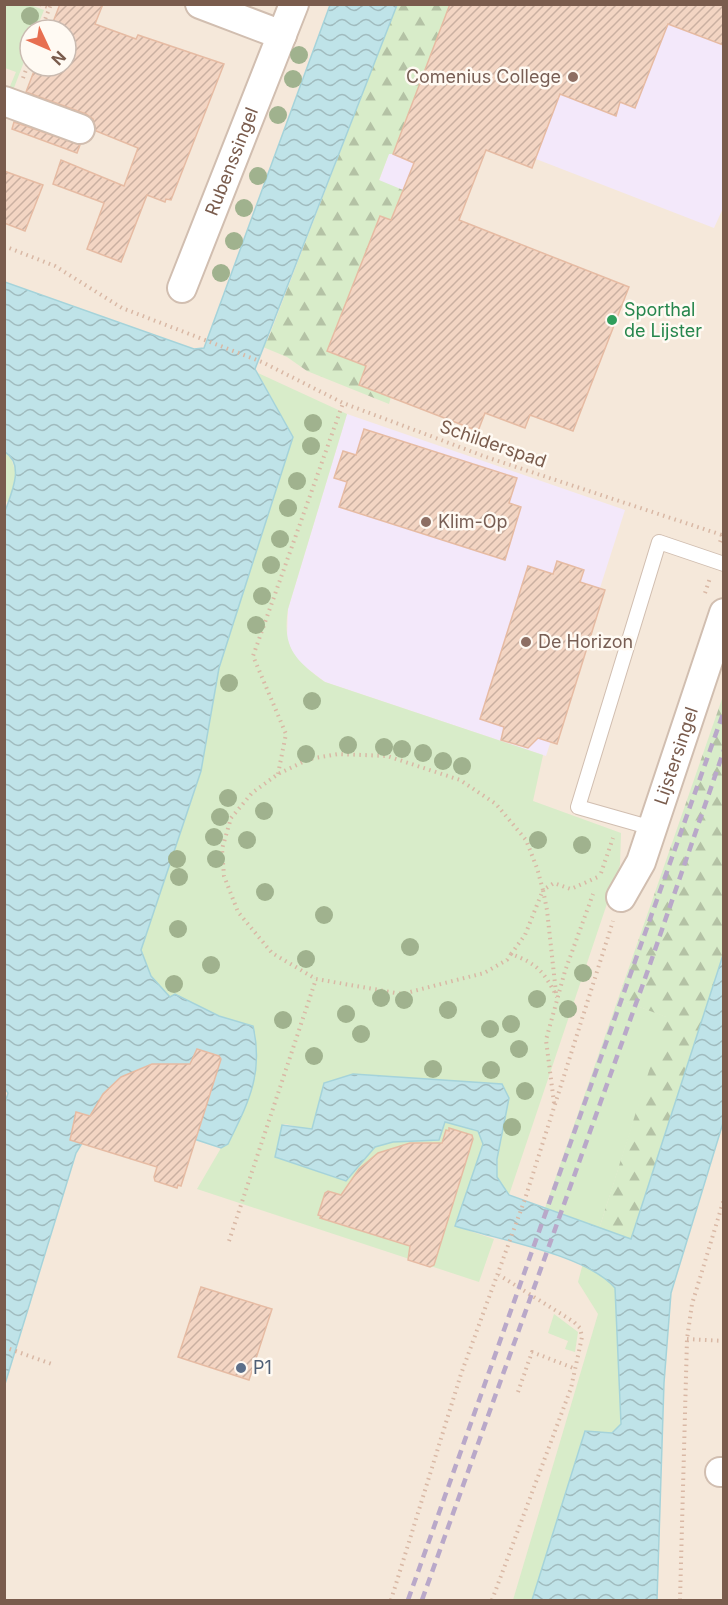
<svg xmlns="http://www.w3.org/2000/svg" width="728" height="1605" viewBox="0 0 728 1605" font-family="Inter,sans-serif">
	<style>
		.residential { fill: #f5e8da; fill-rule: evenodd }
		.education { fill: #f3e8fa }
		.green { fill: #d8ecc9 }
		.forest { fill: url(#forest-firs) }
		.water { fill: url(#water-waves); stroke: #a5d3da; stroke-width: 1.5 }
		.building { fill: url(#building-hatch); stroke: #e6bba3; stroke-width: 1.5 }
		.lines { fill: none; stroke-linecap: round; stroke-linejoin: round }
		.service-casing { stroke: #d1beb0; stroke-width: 16 }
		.minor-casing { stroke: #d1beb0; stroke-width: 32 }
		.path { stroke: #d9b8a5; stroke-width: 4; stroke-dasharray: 1.5 4.5; stroke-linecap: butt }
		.service { stroke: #fff; stroke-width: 14 }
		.minor { stroke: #fff; stroke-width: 28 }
		.rail { stroke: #b9a8c9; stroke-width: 4.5; stroke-dasharray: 9 6; stroke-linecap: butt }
		.tree { fill: #a0b28e }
		.education-dot { fill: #8d6e63; stroke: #fffaf3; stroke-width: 2 }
		.leisure-dot { fill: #2e9e5b; stroke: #fffaf3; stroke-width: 2 }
		.service-dot { fill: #5c6f8a; stroke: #fffaf3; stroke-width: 2 }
		.labels { text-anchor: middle; stroke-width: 5; stroke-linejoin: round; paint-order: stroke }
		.education-label { font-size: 18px; fill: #785e54; stroke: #fffaf3; text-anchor: start }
		.street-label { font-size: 18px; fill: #7a5c4d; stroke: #fffaf3 }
		.leisure-label { font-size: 18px; fill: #27864d; stroke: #fffaf3; text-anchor: start }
		.service-label { font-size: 18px; fill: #4e5e75; stroke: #fffaf3; text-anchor: start }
	</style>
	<defs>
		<pattern id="forest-firs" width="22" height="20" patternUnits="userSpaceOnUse" patternTransform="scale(1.5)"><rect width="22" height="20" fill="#d8ecc9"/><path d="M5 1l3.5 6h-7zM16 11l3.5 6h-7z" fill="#b4c2a5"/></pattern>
		<pattern id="water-waves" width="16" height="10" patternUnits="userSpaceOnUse" patternTransform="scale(1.5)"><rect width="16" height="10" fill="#bfe3e8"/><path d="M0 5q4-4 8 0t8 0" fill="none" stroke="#a0bbbe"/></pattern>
		<pattern id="building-hatch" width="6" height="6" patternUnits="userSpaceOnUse" patternTransform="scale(1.5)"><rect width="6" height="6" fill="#f3d5c3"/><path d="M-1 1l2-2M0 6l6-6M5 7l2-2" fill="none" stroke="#cab0a1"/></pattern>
	</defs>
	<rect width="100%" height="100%" fill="#fdf6ec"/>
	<!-- residential -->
	<path class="residential" d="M5,5H723V1600H5ZM30,30H66V66H30Z"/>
	<!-- education -->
	<g class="education">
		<path d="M450,5H723L724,206L714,228L536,159L486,150L459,220L400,198L402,190L379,181L389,153L393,154Z"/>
		<path d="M347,414L625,510L546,756L325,682L300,663L292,652L287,638L288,609Z"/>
	</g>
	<!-- green -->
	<g class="green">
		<path d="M4,5H30L44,10L36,30H30V46L12,93L8,91L16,72L5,68Z"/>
		<path d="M258,373L347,414L288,609C282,648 295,660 325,682L543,755L533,801L621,833L620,865L509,1195L497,1177L501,1084L353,1074L324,1083L312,1130L285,1124L282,1125L275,1157L345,1181L375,1147L393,1142L439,1140L445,1122L478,1131L483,1144L455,1226L494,1239L479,1282L197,1189L221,1148L228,1144C248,1103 264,1073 252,1026L219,1016L175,994L170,997L151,976L141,950L201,771L219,668L293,437Z"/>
		<path d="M5,452L10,455L17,476L8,502L5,501Z"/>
		<path d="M618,999L667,1017L599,1229L545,1208Z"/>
		<path d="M583,1263L605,1276L615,1288L621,1424L612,1433L585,1432L532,1600H513L598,1314L578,1282Z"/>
		<path d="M554,1314L578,1332L575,1352L565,1349L568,1341L548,1333Z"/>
	</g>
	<!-- forest -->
	<g class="forest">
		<path d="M397,5H450L393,154H389L379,180L403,190L391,220L380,216L327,351L366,366L359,385L391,397L389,404L307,371L287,357L263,347L268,339Z"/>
		<path d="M723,696V955L631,1240L599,1229L666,1017L618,999Z"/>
	</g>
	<!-- water -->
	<g class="water">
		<path d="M330,5H397L255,369L293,437L219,668L201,771L141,950L151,976L170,997L175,994L219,1016L253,1026C264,1074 248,1103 228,1144L221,1148L191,1138L118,1084L76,1153L5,1384L4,1106L8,1093L4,1087V514C10,496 26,465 5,452V282L194,349L204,348Z"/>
		<path d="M723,955V1123L671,1293L664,1383L657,1600H532L585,1431L612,1433L621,1424L615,1288C587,1255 499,1240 455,1226L483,1144L478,1131L445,1122L439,1140L393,1142L375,1147L346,1181L275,1157L282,1125L312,1129L324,1083L353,1074L502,1084L509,1098L497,1159V1177L509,1195L631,1239Z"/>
	</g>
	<!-- building -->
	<g class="building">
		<path d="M60,4H103L95,24L136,39L138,35L224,64L171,200L166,199L165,202L147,195L121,262L87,249L104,203L53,184L61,160L124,186L138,148L96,131L93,119L86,114L26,92L36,66H66V30H50Z"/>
		<path d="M450,4H723V45L668,24L635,108L620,102L616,116L560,94L532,168L486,150L459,220L629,287L573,431L530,415L525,428L485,413L478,431L359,385L366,366L327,351L380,216L391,220L414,163L393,154Z"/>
		<path d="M14,122L80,145L77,153L12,129Z"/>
		<path d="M4,171L43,185L25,231L4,223Z"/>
		<path d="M364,429L517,478L509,503L521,507L505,560L339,507L347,482L334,478L343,451L356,455Z"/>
		<path d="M557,561L584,570L580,582L605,590L557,744L538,738L528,748L501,740L504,727L480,719L528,566L553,574Z"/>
		<path d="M197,1049L219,1056L221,1059L181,1186L178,1185L177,1188L155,1181L154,1177L157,1167L70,1140L76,1112L90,1116L103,1094L121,1077L152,1064H190Z"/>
		<path d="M449,1128L472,1135L473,1139L434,1265L430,1267L408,1260L410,1246L320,1218L321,1216L318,1215L325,1193L328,1191L341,1195L359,1169L378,1153L410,1143H442L446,1130L449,1131Z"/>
		<path d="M201,1287L272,1309L249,1380L178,1357Z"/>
	</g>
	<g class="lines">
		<defs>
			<path id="service" d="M652,828L578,807L659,542L724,564"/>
			<g id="minor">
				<path d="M200,4L282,35"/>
				<path d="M4,101L80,129"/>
				<path id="s1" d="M182,288L294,4"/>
				<path id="s2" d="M621,897L641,862L724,613"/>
				<path d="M720,1472H724"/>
			</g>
		</defs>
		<!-- service casing -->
		<use href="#service" class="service-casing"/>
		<!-- minor casing -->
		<use href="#minor" class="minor-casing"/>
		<!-- path -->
		<g class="path">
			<path d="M40,4L50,8"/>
			<path d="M41,30L51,4"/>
			<path d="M23,78L30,59"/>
			<path d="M4,246L55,266L122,308L262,362L343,403L486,457L722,535"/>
			<path d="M720,542L724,531"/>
			<path d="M705,593L710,578"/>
			<path d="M278,774L286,734L253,656L343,403"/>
			<path d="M601,873L613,838"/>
			<path d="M511,954L507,960L484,973L402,994L316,979L272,953L238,912L224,876L222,849L231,818L252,793L278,774L309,759L338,754L387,756L460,780L496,804L526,840L537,868L543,890L525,935L511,954C538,964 544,972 557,997"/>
			<path d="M556,993L547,910L543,890L554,883L571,889L600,876"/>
			<path d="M554,1103L546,1040L565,971L593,894"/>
			<path d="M229,1241L316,979"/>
			<path d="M687,1339L724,1341"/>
			<path d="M4,1347L52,1364"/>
			<path d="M518,1392L532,1352L576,1369"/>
			<path d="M391,1600L461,1374L525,1199L613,921"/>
			<path d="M492,1600L571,1388L582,1337L580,1328L574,1322L499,1275"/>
			<path d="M680,1600L687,1339L692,1304L724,1199"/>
		</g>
		<!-- service -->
		<use href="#service" class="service"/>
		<!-- minor -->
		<use href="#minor" class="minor"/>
		<!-- rail -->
		<g class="rail">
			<path d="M408,1600L724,711"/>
			<path d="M422,1600L648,970L724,750"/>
		</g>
	</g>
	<!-- trees -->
	<g class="tree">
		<circle cx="30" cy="16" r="9"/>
		<circle cx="299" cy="55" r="9"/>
		<circle cx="293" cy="79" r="9"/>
		<circle cx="278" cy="115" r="9"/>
		<circle cx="258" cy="176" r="9"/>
		<circle cx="244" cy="208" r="9"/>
		<circle cx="234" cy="241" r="9"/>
		<circle cx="221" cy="273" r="9"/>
		<circle cx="313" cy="423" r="9"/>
		<circle cx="311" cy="446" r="9"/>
		<circle cx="297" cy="481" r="9"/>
		<circle cx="288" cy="508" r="9"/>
		<circle cx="280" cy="539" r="9"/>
		<circle cx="271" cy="565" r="9"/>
		<circle cx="262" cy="596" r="9"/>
		<circle cx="256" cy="625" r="9"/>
		<circle cx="229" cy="683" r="9"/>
		<circle cx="312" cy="701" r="9"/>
		<circle cx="348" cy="745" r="9"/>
		<circle cx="384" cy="747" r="9"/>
		<circle cx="402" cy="749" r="9"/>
		<circle cx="423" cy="753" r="9"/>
		<circle cx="306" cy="754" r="9"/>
		<circle cx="443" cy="761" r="9"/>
		<circle cx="462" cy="766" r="9"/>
		<circle cx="228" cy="798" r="9"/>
		<circle cx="264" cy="811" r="9"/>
		<circle cx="220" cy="817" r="9"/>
		<circle cx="214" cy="837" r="9"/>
		<circle cx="247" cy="840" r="9"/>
		<circle cx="538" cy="840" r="9"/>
		<circle cx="582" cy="845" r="9"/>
		<circle cx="177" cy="859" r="9"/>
		<circle cx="216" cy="859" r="9"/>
		<circle cx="179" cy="877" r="9"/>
		<circle cx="265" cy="892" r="9"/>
		<circle cx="324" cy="915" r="9"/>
		<circle cx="178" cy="929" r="9"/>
		<circle cx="410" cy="947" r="9"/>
		<circle cx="306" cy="959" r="9"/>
		<circle cx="211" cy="965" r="9"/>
		<circle cx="583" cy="973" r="9"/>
		<circle cx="174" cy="984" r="9"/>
		<circle cx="381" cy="998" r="9"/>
		<circle cx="537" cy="999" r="9"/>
		<circle cx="404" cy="1000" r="9"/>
		<circle cx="568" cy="1009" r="9"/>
		<circle cx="448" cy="1010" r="9"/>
		<circle cx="346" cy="1014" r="9"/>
		<circle cx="283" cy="1020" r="9"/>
		<circle cx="511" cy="1024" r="9"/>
		<circle cx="490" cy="1029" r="9"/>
		<circle cx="361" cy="1034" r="9"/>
		<circle cx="519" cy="1049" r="9"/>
		<circle cx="314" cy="1056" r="9"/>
		<circle cx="433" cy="1069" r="9"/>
		<circle cx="491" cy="1070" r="9"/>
		<circle cx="525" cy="1091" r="9"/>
		<circle cx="512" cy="1127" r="9"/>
	</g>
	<!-- markers -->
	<g class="education-dot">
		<circle cx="573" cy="77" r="6"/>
		<circle cx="426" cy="522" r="6"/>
		<circle cx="526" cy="642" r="6"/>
	</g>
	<circle class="leisure-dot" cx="612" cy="320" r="6"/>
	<circle class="service-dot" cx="241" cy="1368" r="6"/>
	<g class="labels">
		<!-- education labels -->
		<g class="education-label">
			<text x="561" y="83" text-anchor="end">Comenius College</text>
			<text x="438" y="528">Klim-Op</text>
			<text x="538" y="648">De Horizon</text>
		</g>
		<!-- street labels -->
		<g class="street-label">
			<text dy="6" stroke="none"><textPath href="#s1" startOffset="136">Rubenssingel</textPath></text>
			<text transform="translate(493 444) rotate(19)" y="6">Schilderspad</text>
			<text dy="6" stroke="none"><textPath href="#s2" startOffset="152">Lijstersingel</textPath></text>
		</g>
		<!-- leisure labels -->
		<g class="leisure-label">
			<text x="624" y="316">Sporthal<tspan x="624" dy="21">de Lijster</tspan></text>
		</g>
		<!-- service labels -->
		<g class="service-label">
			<text x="253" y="1374">P1</text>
		</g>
	</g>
	<!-- border -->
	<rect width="728" height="1605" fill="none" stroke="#7a5c4d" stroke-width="12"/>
	<!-- north arrow -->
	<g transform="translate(48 48) rotate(134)"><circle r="28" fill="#fffaf3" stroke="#cabbb1" stroke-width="1.5"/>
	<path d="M0-4.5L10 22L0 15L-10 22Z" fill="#e76f51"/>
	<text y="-9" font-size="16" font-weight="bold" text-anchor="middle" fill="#7a5c4d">N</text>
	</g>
</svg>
